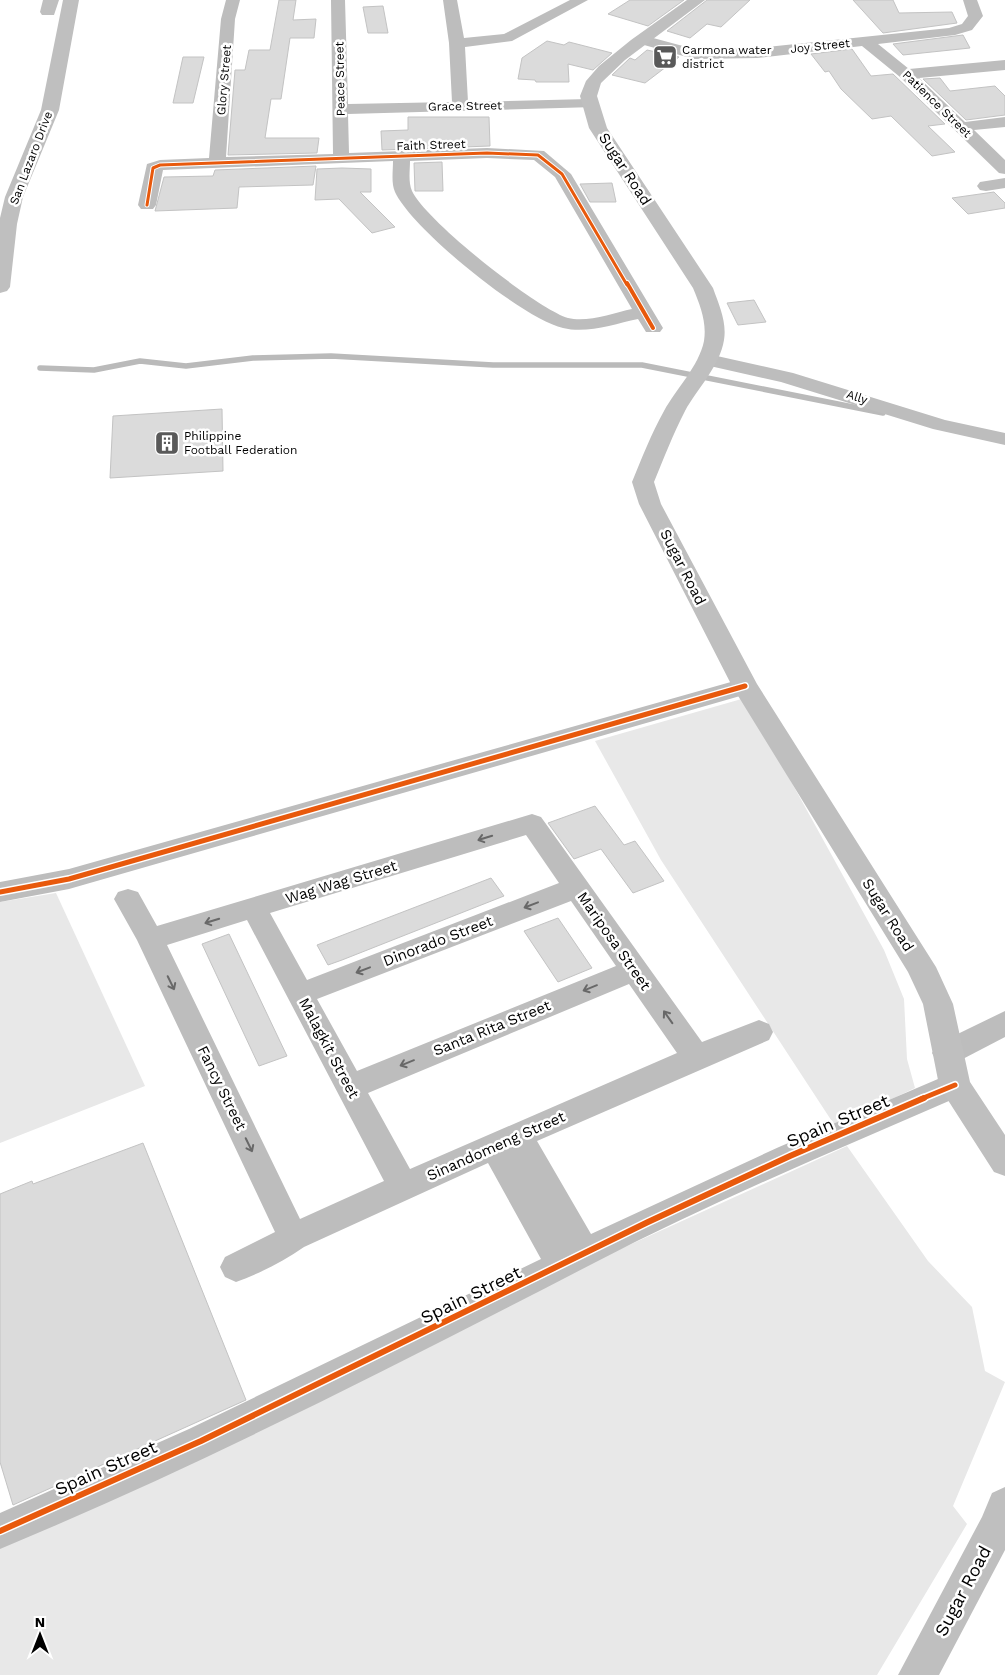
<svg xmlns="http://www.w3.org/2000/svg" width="1005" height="1675" viewBox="0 0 1005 1675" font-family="'Work Sans',sans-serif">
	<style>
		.green { fill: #e8e8e8 }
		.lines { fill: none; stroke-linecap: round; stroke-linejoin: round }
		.stream { stroke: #bababa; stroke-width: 5.5 }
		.building { fill: #dbdbdb; stroke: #c3c3c3 }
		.street { fill: #bdbdbd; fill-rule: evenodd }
		.secondary { fill: #bfbfbf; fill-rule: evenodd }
		.cycleway-far3-casing { stroke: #fff; stroke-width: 5 }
		.cycleway-far2-casing { stroke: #fff; stroke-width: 6 }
		.cycleway-far1-casing { stroke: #fff; stroke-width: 8 }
		.cycleway-casing { stroke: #fff; stroke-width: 9 }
		.cycleway-far3 { stroke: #e8590c; stroke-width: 3 }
		.cycleway-far2 { stroke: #e8590c; stroke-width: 4 }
		.cycleway-far1 { stroke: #e8590c; stroke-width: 5 }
		.cycleway { stroke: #e8590c; stroke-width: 6 }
		.oneway { stroke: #686868 }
		.labels { text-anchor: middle; stroke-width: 5; stroke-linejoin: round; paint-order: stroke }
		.far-street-label { font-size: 12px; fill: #000; stroke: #fff }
		.far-poi-label { font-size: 12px; fill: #000; stroke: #fff; text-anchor: start }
		.street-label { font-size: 15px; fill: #000; stroke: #fff }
		.near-street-label { font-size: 18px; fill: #000; stroke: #fff }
	</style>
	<rect width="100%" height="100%" fill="#fff"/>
	<!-- green -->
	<g class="green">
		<path d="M745,698L884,950L904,999L907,1059L915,1088L835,1126L661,860L595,741Z"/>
		<path d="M56,893L145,1086L0,1143V902Z"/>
		<path d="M847,1146L928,1261L972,1307L985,1371L1005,1382L953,1506L967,1524L877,1675H0V1542L616,1251Z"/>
	</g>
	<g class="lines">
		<!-- stream -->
		<path class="stream" d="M40,368L94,370L140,361L186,366L253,358L331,356L493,365H642L883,413"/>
	</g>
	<!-- building -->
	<g class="building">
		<path d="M279,0H296L293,20L316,19L314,38H290L281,99H271L265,138H319L317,153L228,155L235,70H245L249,50H270Z"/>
		<path d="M630,0H684L648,26L608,14Z"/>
		<path d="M707,0H750L721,27L707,24L690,38L667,31Z"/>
		<path d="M853,0H893L899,13L952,12L957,23L883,33Z"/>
		<path d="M383,6L388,33H368L363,7Z"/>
		<path d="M963,35L970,48L903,55L893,44Z"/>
		<path d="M547,41L564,45L569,42L612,53L593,70L568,64L569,82H536L535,80L518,79L522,58Z"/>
		<path d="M852,49L871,76L893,74L945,124L928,126L955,152L932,156L891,116L872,119L841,89L829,71L825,72L811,54Z"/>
		<path d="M647,50L679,57L645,83L612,75L630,58L635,60Z"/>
		<path d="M183,57H204L193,103H173Z"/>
		<path d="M940,78L950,91L995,86L1005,96V115L966,120L923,79Z"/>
		<path d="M408,117H489L490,146L382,150L381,131L408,130Z"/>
		<path d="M442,162L443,191H415L414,163Z"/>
		<path d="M316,166L313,185L239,187L237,208L155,211L164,177L213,176L215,170Z"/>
		<path d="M342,168L371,169V192H360L395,227L372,233L339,199L315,200L317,169Z"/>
		<path d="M612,183L616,202H590L580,184Z"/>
		<path d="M994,192L1005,203V208L968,214L952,198Z"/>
		<path d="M754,300L766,322L738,325L727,303Z"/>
		<path d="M222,409L223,471L110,478L113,416Z"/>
		<path d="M595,806L624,845L635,841L664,881L633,893L601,849L574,859L548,823Z"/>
		<path d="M491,878L504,896L342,960L328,965L317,945Z"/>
		<path d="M558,918L592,968L558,982L524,931Z"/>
		<path d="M229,934L287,1056L259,1066L202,944Z"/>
		<path d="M143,1143L246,1400L13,1505L0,1462V1194L32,1181L33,1184Z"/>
	</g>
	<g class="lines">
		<!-- street -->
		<g class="street">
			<path d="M226,0H240L235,19L226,157L333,154L331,0H345L348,104L452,102L449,43L443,0H457L464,38L504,34L570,0H588L512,41L465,47L468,102L589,99L597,104L595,107L348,114L349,153L487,148L544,151L571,174L663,328L660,332H646L638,319C614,324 587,334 563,328C523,319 412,229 395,192C391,183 393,171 393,161L163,170L156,205L153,209H141L138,205L147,164L160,160L209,158L221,19ZM487,158L534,160L555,177L632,309C613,313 587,323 568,318C536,308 426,221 412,191C408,182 410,170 410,161Z"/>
			<path d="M963,0H977L983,16L972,30L955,35L878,44L909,69L1005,60V70L919,78L965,122L1005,117V127L974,130L1005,160V174L999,173L900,77L862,46L757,58L694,59L637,43L634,40L642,35L694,49L757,48L949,28L962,24L968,16Z"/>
			<path d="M1005,178V188L986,191L980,190L977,186L980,182Z"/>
			<path d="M708,354L793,373L945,420L1005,433V445L933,429L781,382L701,364L698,360L701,356Z"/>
			<path d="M745,678L754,680L757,686L754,692L69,889L0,902V882L69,869Z"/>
			<path d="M532,814L541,817L702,1042L759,1020L769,1024L773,1032L769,1040L537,1141L591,1234L779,1147L945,1076L955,1073L965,1076L970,1085L965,1094C841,1148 715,1200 594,1263C400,1363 202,1465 0,1549V1513L189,1429L541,1259L488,1163L304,1247C283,1262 260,1273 236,1282L225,1277L220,1267L225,1257L275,1232L137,940L114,899L118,892L128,889L138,892L157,926ZM526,835L559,883L307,980L270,913ZM571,901L616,966L357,1071L317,999ZM247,920L384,1181L300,1219L167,945ZM629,984L677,1053L410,1169L368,1093Z"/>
			<path d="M1005,1011V1037L957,1062L947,1065L937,1062L932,1053L937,1044Z"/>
		</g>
		<!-- secondary -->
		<g class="secondary">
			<path d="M43,0H59L54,15H42L40,12Z"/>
			<path d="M63,0H79L59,110L23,197L17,224L10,287L7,291L0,293V218L5,197L41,110Z"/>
			<path d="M687,0H705L625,60L601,83L597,96L607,128L713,288C719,305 727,322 724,340C720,366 697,389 685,411C673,434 664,458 654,482L661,504L757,684L936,967L953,1004L970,1082L1005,1135V1176L994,1172L944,1094L939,1085L923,1004L908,972L732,686L639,504L632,482C642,458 651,434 664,411C676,389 699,366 704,341C707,322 700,305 693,288L589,128L580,96L586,81L599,66L631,40Z"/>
			<path d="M1005,1487V1550L939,1675H898L982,1517L992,1493Z"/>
		</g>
		<defs>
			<path id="cycleway-far3" d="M147,205L153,168L160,165L487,153L538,155L562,174L627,285"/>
			<path id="cycleway-far2" d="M627,283L653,328"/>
			<g id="cycleway-far1">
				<path d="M0,892L69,879L745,686"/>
				<path d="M921,1099L955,1085"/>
			</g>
			<path id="cycleway" d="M0,1531L201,1441L648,1222L790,1156L924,1098"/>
		</defs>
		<!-- cycleway-far3 casing -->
		<use href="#cycleway-far3" class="cycleway-far3-casing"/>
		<!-- cycleway-far2 casing -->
		<use href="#cycleway-far2" class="cycleway-far2-casing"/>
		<!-- cycleway-far1 casing -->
		<use href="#cycleway-far1" class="cycleway-far1-casing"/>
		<!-- cycleway casing -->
		<use href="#cycleway" class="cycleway-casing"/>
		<!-- cycleway-far3 -->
		<use href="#cycleway-far3" class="cycleway-far3"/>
		<!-- cycleway-far2 -->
		<use href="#cycleway-far2" class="cycleway-far2"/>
		<!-- cycleway-far1 -->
		<use href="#cycleway-far1" class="cycleway-far1"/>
		<!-- cycleway -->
		<use href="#cycleway" class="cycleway"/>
	</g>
	<!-- one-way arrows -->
	<defs><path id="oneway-shaft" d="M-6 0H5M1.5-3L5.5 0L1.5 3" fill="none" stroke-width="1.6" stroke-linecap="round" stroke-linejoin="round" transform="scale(1.25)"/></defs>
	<g class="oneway">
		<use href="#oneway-shaft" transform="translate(485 838) rotate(163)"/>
		<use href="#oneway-shaft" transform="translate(531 905) rotate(159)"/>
		<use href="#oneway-shaft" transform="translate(212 921) rotate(163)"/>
		<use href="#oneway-shaft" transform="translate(363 970) rotate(159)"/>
		<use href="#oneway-shaft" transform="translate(171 983) rotate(64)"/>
		<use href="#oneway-shaft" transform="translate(590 988) rotate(158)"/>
		<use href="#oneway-shaft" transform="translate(668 1017) rotate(-125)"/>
		<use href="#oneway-shaft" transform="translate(407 1063) rotate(158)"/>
		<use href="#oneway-shaft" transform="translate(249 1145) rotate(64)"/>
	</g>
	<!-- icons -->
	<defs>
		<symbol id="supermarket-square" viewBox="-11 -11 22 22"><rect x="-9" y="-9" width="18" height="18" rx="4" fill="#595959" stroke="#fff"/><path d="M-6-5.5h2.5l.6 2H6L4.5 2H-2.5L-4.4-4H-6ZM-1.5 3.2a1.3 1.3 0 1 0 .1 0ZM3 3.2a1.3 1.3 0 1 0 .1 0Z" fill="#fff"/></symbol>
		<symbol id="building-square" viewBox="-11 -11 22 22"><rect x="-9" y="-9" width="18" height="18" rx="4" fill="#595959" stroke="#fff"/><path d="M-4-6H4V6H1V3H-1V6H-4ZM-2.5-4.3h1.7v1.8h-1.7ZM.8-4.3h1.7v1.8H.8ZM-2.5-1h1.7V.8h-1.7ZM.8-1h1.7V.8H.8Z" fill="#fff"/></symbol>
	</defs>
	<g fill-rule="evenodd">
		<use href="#supermarket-square" x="651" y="43" width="28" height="28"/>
		<use href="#building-square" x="153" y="429" width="28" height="28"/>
	</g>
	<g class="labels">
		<!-- far-street labels -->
		<g class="far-street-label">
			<text transform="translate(820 46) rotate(-6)" y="4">Joy Street</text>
			<text transform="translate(340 79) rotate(-91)" y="4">Peace Street</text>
			<text transform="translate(224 80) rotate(-85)" y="4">Glory Street</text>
			<text transform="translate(937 104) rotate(44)" y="4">Patience Street</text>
			<text transform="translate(465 106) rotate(-1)" y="4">Grace Street</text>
			<text transform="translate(431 145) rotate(-2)" y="4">Faith Street</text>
			<text transform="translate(31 158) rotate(-69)" y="4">San Lazaro Drive</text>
			<text transform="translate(857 397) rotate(18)" y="4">Ally</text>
		</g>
		<!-- far-poi labels -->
		<g class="far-poi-label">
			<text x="682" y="54">Carmona water<tspan x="682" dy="14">district</tspan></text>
			<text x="184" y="440">Philippine<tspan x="184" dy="14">Football Federation</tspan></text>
		</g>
		<!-- street labels -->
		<g class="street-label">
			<text transform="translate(625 169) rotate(57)" y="5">Sugar Road</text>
			<text transform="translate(683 567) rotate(63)" y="5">Sugar Road</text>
			<text transform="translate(341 882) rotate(-17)" y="5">Wag Wag Street</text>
			<text transform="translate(888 915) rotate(58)" y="5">Sugar Road</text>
			<text transform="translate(438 941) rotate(-21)" y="5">Dinorado Street</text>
			<text transform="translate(614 941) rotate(55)" y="5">Mariposa Street</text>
			<text transform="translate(492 1028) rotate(-22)" y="5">Santa Rita Street</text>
			<text transform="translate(329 1048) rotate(62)" y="5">Malagkit Street</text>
			<text transform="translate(222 1088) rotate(64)" y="5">Fancy Street</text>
			<text transform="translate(496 1146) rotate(-24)" y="5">Sinandomeng Street</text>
		</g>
		<!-- near-street labels -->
		<g class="near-street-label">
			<text transform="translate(838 1121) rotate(-23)" y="6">Spain Street</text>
			<text transform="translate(471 1295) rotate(-26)" y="6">Spain Street</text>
			<text transform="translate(106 1468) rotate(-24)" y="6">Spain Street</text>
			<text transform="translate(963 1591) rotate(-62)" y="6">Sugar Road</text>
		</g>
	</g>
	<!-- north arrow -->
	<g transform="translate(40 1635)" stroke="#ffffff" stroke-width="4" paint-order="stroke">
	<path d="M0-4L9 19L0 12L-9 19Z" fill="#000000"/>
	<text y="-8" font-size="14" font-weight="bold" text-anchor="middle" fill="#000000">N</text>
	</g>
</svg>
